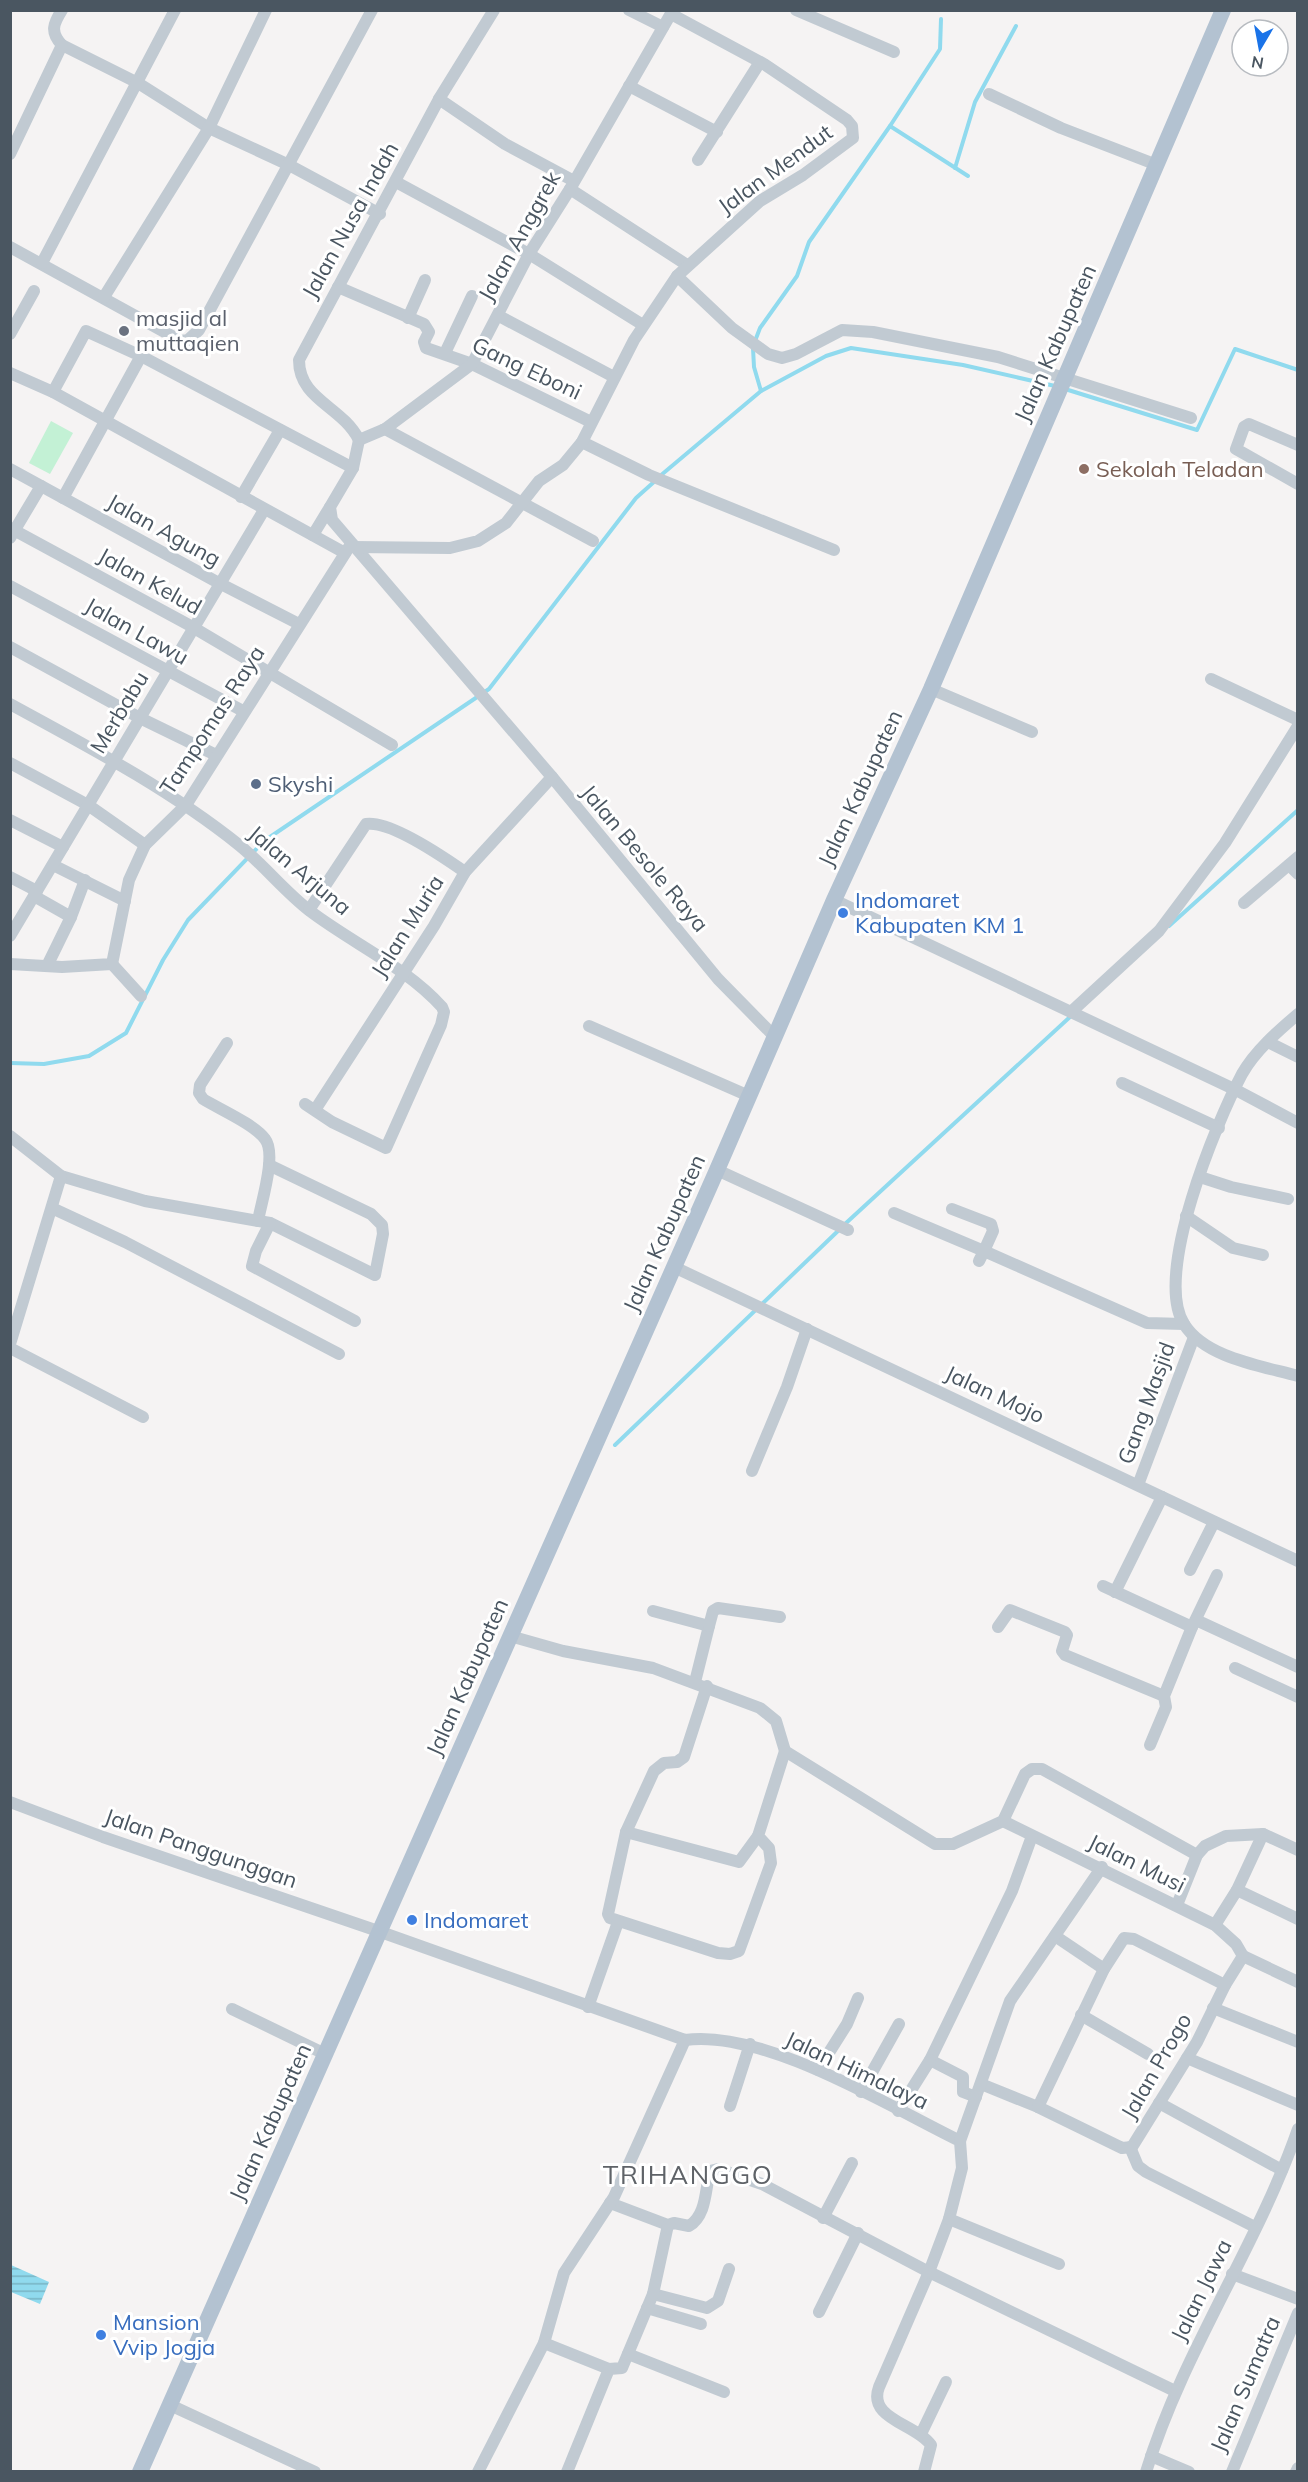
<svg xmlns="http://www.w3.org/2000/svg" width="1308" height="2482" viewBox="0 0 1308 2482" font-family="Mulish,sans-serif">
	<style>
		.pitch { fill: #c3f1d5 }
		.water { fill: url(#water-rules) }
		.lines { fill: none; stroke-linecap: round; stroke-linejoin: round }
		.stream { stroke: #90daee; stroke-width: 4 }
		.minor { stroke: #c1cad2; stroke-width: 12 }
		.major { stroke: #b3c2d1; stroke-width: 16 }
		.worship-dot { fill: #6b7280; stroke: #fff; stroke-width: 2 }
		.education-dot { fill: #8d6e63; stroke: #fff; stroke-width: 2 }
		.service-dot { fill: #5c6f8a; stroke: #fff; stroke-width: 2 }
		.shop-dot { fill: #3f7fe0; stroke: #fff; stroke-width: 2 }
		.labels { text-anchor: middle; stroke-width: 6; stroke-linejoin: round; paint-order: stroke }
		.street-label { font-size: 22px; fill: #4a5661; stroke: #fff }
		.worship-label { font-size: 22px; fill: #5b616d; stroke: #fff; text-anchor: start }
		.education-label { font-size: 22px; fill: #785e54; stroke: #fff; text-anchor: start }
		.service-label { font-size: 22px; fill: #4e5e75; stroke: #fff; text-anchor: start }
		.shop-label { font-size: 22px; fill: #366cbe; stroke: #fff; text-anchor: start }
		.quarter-label { font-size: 26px; letter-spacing: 1.5px; fill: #5f6368; stroke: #fff }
	</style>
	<defs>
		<pattern id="water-rules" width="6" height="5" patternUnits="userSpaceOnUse" patternTransform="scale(1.5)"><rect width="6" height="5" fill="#90daee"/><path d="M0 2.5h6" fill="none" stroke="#78b4c4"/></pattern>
	</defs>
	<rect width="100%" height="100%" fill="#f5f3f3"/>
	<!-- pitch -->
	<path class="pitch" d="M51,421L73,433L50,474L29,463Z"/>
	<!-- water -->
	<path class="water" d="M11,2265L49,2282L40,2304L11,2292Z"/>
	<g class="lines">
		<!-- stream -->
		<g class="stream">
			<path d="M890,126L940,49L941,19"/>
			<path d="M955,168L975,102L1016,26"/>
			<path d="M755,341L760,328L797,276L809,242L890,126L968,176"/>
			<path d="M753,348L754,367L761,391"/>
			<path d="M1065,389L1197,430L1235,349L1298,370"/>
			<path d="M660,476L761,391L826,356L851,348L963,365L1055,386"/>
			<path d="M1169,926L1298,810"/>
			<path d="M10,1063L44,1064L89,1056L126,1033L163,960L188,920L264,841L489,689L636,498L655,481"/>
			<path d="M845,1224L1071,1016"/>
			<path d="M615,1445L839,1230"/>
		</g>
		<!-- minor -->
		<g class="minor">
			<path d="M62,10C53,24 50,32 62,45L138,83L209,128L289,165L380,214"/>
			<path d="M629,10L663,27"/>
			<path d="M796,10L894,52"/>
			<path d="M629,86L717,132"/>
			<path d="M989,94L1061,128L1157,165"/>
			<path d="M439,99L505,144L574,181"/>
			<path d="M10,154L62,45"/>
			<path d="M698,160L760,62"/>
			<path d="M396,182L529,254L643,325"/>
			<path d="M570,189L687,265"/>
			<path d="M10,247L181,341L188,340L199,330L372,10"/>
			<path d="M42,263L175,10"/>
			<path d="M677,276L732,328L768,354L782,358L796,354L842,330L873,332L998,357L1191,418"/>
			<path d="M338,287L424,324L429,332L424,342L426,348L472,364L591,422"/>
			<path d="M104,297L209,128L266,10"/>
			<path d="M499,316L614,377"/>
			<path d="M408,318L425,280"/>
			<path d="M10,334L34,291"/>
			<path d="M445,353L472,296"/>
			<path d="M141,356L353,468"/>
			<path d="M10,373L53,392L345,553"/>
			<path d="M53,392L86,331L141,356L63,498"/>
			<path d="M385,429L593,541"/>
			<path d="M359,440L353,468L330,507L332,520L552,777L718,979L774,1036"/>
			<path d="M359,440L385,429L472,364L529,254L570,189L673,10"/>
			<path d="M359,440C342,406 299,400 299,360L439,99L494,10"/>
			<path d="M582,442L649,475L834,550"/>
			<path d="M1298,445L1249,424L1244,427L1236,449L1298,484"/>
			<path d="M10,469L217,582L299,624"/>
			<path d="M241,497L280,430"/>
			<path d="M10,528L189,625L392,745"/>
			<path d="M313,535L330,507"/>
			<path d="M10,538L41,486"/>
			<path d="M353,547L450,548L478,541L506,523L539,481L563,465L582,442L634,340L677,276L760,201L803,175L853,138L852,126L847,120L764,64L671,14"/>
			<path d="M10,586L243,711"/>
			<path d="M10,647L140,718L216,755"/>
			<path d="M1211,679L1298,720"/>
			<path d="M931,689L1032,732"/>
			<path d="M10,704C89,747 169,789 239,845C264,865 284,891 310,911C352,943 406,967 442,1007L444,1012L441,1025L386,1148L332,1122L305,1104"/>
			<path d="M10,763L88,805L145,845"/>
			<path d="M10,820L63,847"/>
			<path d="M53,865L125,901"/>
			<path d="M1289,865L1298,874"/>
			<path d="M10,877L37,891"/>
			<path d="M34,896L71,917L85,880"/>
			<path d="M834,900L1236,1090L1298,1123"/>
			<path d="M1244,903L1298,857"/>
			<path d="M309,910L366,824C390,820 445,858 465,872"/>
			<path d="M10,936L264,510"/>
			<path d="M10,964L62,967L112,964L129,880L145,845L186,805L351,544"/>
			<path d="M112,964L141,996"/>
			<path d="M47,966L71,917"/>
			<path d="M1071,1012L1159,931L1225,843L1298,726"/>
			<path d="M1298,1014C1277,1032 1255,1051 1242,1074C1216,1123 1153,1275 1184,1324C1205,1358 1262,1366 1298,1376"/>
			<path d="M589,1026L749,1096"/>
			<path d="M1268,1042L1298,1057"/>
			<path d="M227,1043L200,1085L199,1093L203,1099C219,1109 254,1124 265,1139C277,1154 261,1203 258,1221"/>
			<path d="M1122,1083L1219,1128"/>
			<path d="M315,1110L434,926L465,872L552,777"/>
			<path d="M10,1136L61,1176L145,1201L270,1223L375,1275L383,1234L382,1225L371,1214L269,1165"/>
			<path d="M717,1170L848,1230"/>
			<path d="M1200,1177L1231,1187L1288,1199"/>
			<path d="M54,1209L125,1242L339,1354"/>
			<path d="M952,1209L991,1224L993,1231L984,1251L1147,1323L1184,1324"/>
			<path d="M894,1213L984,1251L979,1261"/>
			<path d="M1186,1216L1233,1248L1263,1255"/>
			<path d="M270,1223L256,1251L252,1266L355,1321"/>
			<path d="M674,1267L1298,1561"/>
			<path d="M10,1344L61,1176"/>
			<path d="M10,1348L143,1417"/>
			<path d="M752,1471L787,1387L807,1329"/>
			<path d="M1138,1485L1194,1337"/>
			<path d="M1190,1570L1214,1522"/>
			<path d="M1103,1586L1192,1627"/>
			<path d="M1115,1592L1162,1497"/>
			<path d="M653,1611L709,1626L695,1682"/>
			<path d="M1196,1620L1298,1667"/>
			<path d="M709,1626L713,1611L718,1608L780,1617"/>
			<path d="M998,1627L1010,1610L1065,1632L1067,1635L1062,1651L1065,1655L1164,1696"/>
			<path d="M510,1636L563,1651L653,1668L760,1708L776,1721L785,1751L935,1844H953L1003,1821L1025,1774L1032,1769H1042L1197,1855"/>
			<path d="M1235,1668L1298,1697"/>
			<path d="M707,1686L684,1757L677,1762L664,1763L654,1771L626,1832L608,1914L610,1918L718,1953L730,1954L739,1951L771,1863L769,1848L758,1836L785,1751"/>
			<path d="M1150,1745L1166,1707L1164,1696L1192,1627L1217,1575"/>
			<path d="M10,1802L103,1837L378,1931L685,2040C764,2029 888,2106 960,2141L962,2168L949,2219L929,2272L879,2387C867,2419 916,2424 931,2445L924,2472"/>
			<path d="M1003,1821L1215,1925L1236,1944L1243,1956"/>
			<path d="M626,1832L739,1862L758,1836"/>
			<path d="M1263,1834L1237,1890L1298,1919"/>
			<path d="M1177,1905L1197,1855L1205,1846L1226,1836L1263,1834L1298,1850"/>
			<path d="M1215,1925L1237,1890"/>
			<path d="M1055,1936L1104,1969"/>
			<path d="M1243,1956L1298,1982"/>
			<path d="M588,2007L618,1922"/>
			<path d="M1213,2008L1298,2042"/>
			<path d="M232,2009L325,2054"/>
			<path d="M1081,2015L1148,2054"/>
			<path d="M1187,2058L1298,2105"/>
			<path d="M818,2070L847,2024L858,1998"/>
			<path d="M981,2084L1038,2107L1122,2148L1132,2147L1197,2042L1225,1985L1243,1956"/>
			<path d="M861,2092L899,2024"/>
			<path d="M976,2097L963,2092V2077L930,2060L1012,1891L1032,1836"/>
			<path d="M1159,2103L1282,2170"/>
			<path d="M730,2106L750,2044"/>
			<path d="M1038,2107L1104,1969L1124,1938L1134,1939L1225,1985"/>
			<path d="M898,2111L930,2060"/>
			<path d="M960,2141L1010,2001L1102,1867"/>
			<path d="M1130,2147L1138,2166L1146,2172L1255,2227"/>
			<path d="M610,2203L668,2225L674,2223L689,2226C707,2215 705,2189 710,2171L718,2169L762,2184L929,2272L1175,2391"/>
			<path d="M823,2218L852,2163"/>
			<path d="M949,2219L1059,2264"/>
			<path d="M1232,2274L1298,2299"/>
			<path d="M653,2294L707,2308L718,2301L729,2269"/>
			<path d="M647,2308L701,2324"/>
			<path d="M819,2312L858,2233"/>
			<path d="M544,2343L609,2369"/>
			<path d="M628,2354L724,2392"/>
			<path d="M170,2405L315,2472"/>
			<path d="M921,2434L946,2382"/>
			<path d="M1151,2456L1189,2472"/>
			<path d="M478,2472L544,2343L564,2273L614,2197L685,2040"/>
			<path d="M567,2472L609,2369L622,2368L653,2294L668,2225"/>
			<path d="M1146,2472C1183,2351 1257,2247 1298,2129"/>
			<path d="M1232,2472L1298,2313"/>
			<path d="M1296,2472L1298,2468"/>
		</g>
		<!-- major -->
		<path class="major" d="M140,2472L717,1170L834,900L931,689L1223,10"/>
	</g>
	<!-- markers -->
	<circle class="worship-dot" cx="124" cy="331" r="6"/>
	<circle class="education-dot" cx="1084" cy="469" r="6"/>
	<circle class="service-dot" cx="256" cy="784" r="6"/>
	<g class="shop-dot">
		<circle cx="843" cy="913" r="6"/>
		<circle cx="412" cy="1920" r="6"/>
		<circle cx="101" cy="2335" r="6"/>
	</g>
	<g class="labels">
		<!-- street labels -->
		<g class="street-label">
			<text transform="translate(775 169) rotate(-36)" y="8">Jalan Mendut</text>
			<text transform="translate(350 220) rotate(-61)" y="8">Jalan Nusa Indah</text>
			<text transform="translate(519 236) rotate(-61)" y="8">Jalan Anggrek</text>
			<text transform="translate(1055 343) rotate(-66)" y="8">Jalan Kabupaten</text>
			<text transform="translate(527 368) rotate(25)" y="8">Gang Eboni</text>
			<text transform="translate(164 530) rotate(29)" y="8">Jalan Agung</text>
			<text transform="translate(150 581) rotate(29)" y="8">Jalan Kelud</text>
			<text transform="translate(137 631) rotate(29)" y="8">Jalan Lawu</text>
			<text transform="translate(119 712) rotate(-59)" y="8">Merbabu</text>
			<text transform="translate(212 720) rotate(-57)" y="8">Tampomas Raya</text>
			<text transform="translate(860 788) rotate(-65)" y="8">Jalan Kabupaten</text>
			<text transform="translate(645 858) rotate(50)" y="8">Jalan Besole Raya</text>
			<text transform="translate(300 870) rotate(40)" y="8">Jalan Arjuna</text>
			<text transform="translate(407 926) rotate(-58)" y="8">Jalan Muria</text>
			<text transform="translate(664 1233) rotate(-66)" y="8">Jalan Kabupaten</text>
			<text transform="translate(995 1394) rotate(25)" y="8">Jalan Mojo</text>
			<text transform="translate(1146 1403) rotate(-70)" y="8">Gang Masjid</text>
			<text transform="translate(467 1677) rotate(-66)" y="8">Jalan Kabupaten</text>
			<text transform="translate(201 1848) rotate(19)" y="8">Jalan Panggunggan</text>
			<text transform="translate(1137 1863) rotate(26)" y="8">Jalan Musi</text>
			<text transform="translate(1156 2066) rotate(-60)" y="8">Jalan Progo</text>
			<text transform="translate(857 2070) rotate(25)" y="8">Jalan Himalaya</text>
			<text transform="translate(270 2122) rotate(-66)" y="8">Jalan Kabupaten</text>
			<text transform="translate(1201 2290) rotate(-64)" y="8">Jalan Jawa</text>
			<text transform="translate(1245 2384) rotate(-67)" y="8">Jalan Sumatra</text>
		</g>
		<!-- worship labels -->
		<g class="worship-label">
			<text x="136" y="326">masjid al<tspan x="136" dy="25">muttaqien</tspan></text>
		</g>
		<!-- education labels -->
		<g class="education-label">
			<text x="1096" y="477">Sekolah Teladan</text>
		</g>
		<!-- service labels -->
		<g class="service-label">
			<text x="268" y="792">Skyshi</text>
		</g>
		<!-- shop labels -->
		<g class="shop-label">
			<text x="855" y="908">Indomaret<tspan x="855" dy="25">Kabupaten KM 1</tspan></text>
			<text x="424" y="1928">Indomaret</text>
			<text x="113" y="2330">Mansion<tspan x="113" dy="25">Vvip Jogja</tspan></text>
		</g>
		<!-- quarter labels -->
		<g class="quarter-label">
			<text x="688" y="2184">TRIHANGGO</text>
		</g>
	</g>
	<!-- border -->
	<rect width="1308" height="2482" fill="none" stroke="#4a5661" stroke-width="24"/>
	<!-- north arrow -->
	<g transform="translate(1260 48) rotate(190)"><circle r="28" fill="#ffffff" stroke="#b7bbc0" stroke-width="1.5"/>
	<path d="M0-4.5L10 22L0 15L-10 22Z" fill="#1a73e8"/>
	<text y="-9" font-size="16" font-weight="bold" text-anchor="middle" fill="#4a5661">N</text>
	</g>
</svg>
